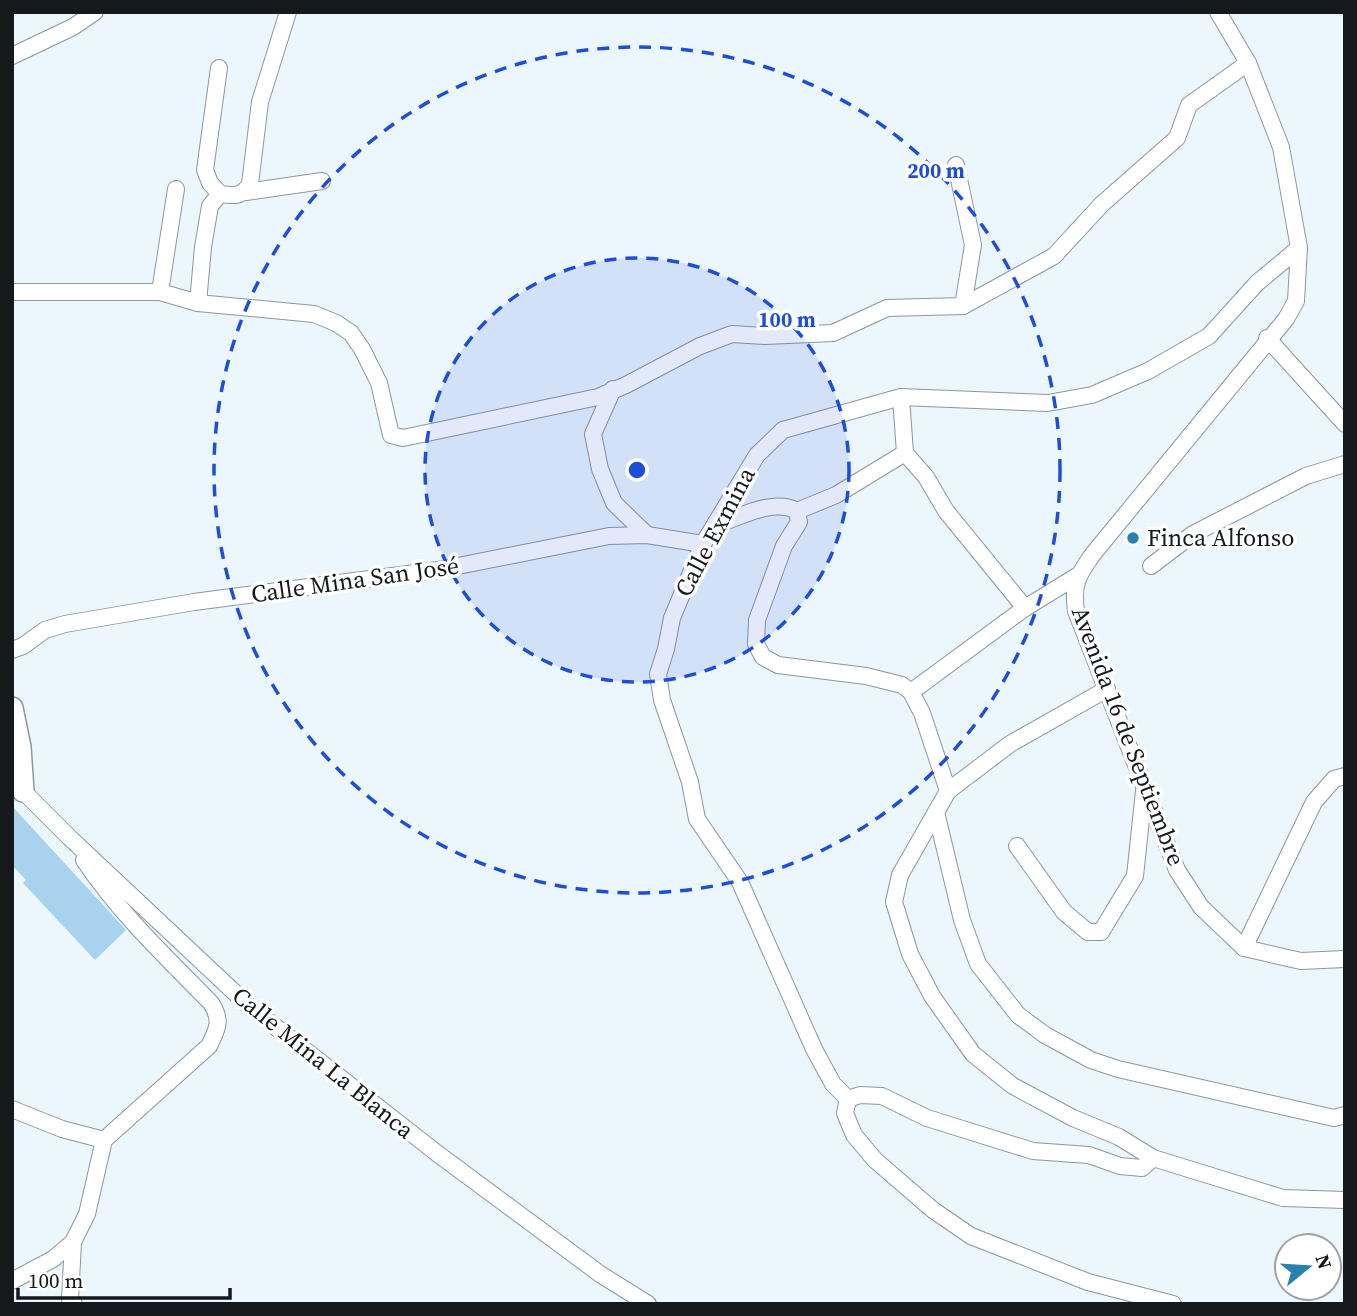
<svg xmlns="http://www.w3.org/2000/svg" width="1357" height="1316" viewBox="0 0 1357 1316" font-family="'Source Serif 4',serif">
	<style>
		.building { fill: #a8d2ee }
		.lines { fill: none; stroke-linecap: round; stroke-linejoin: round }
		.street-casing { stroke: #8b979f; stroke-width: 18 }
		.secondary-casing { stroke: #8b979f; stroke-width: 24 }
		.street { stroke: #fff; stroke-width: 16 }
		.secondary { stroke: #fff; stroke-width: 21 }
		.ring { fill: none; stroke: #1d4ed8; stroke-width: 3.5; stroke-dasharray: 12 9 }
		.poi-dot { fill: #2a80af; stroke: #fff; stroke-width: 2.5 }
		.labels { text-anchor: middle; stroke-width: 7; stroke-linejoin: round; paint-order: stroke }
		.street-label { font-size: 24px; fill: #15191c; stroke: #fff }
		.poi-label { font-size: 24px; fill: #15191c; stroke: #fff; text-anchor: start }
		.centre { fill: #1d4ed8; stroke: #fff; stroke-width: 3.5 }
		.ring-label { font-size: 21px; text-anchor: middle; font-weight: bold; fill: #1d4ed8; stroke: #fff; stroke-width: 7; stroke-linejoin: round; paint-order: stroke }
	</style>
	<rect width="100%" height="100%" fill="#ecf6fd"/>
	<!-- building -->
	<path class="building" d="M12,806L126,930L95,960L23,883L26,880L12,865Z"/>
	<g class="lines">
		<defs>
			<g id="street">
				<path d="M1218,12L1248,63L1281,147L1299,248L1296,301L1286,319L1093,554C1078,575 1072,584 1076,611L1177,870L1201,907L1244,948"/>
				<path d="M12,56L73,27L95,12"/>
				<path d="M219,68L205,170L210,183L220,194"/>
				<path d="M956,165L973,245L963,306"/>
				<path d="M246,192L322,181"/>
				<path d="M220,194C234,196 242,197 250,184L260,102L288,12"/>
				<path d="M12,292H160L198,303L314,314L336,323L351,333L362,349L379,383L391,435L403,438L598,397L626,385L700,346L732,334L765,336L833,333L887,308L963,306L1054,256L1102,204L1177,138L1189,105L1248,63"/>
				<path d="M160,292L176,189"/>
				<path d="M198,303L203,247L210,206L220,194"/>
				<path d="M1267,338L1345,424"/>
				<path d="M613,389L593,434L600,469L614,503L647,535"/>
				<path d="M901,397L905,453L926,477L946,511L1025,608"/>
				<path d="M797,511L836,495L905,453"/>
				<path d="M716,525C740,517 773,498 797,511L799,522L784,546L757,620L756,644L763,657L778,665L866,676L902,685L911,692L922,713L948,791"/>
				<path d="M1151,566L1193,534L1306,476L1345,464"/>
				<path d="M12,650L23,646L45,630L65,624L194,602L438,570L609,536L647,535L703,544"/>
				<path d="M1107,689L1010,744L948,791L900,875L894,902L910,954L932,996L973,1054L1013,1086L1073,1118L1119,1137L1153,1158L1283,1198L1345,1200"/>
				<path d="M911,692L1025,608L1077,576"/>
				<path d="M23,791L70,838L250,1007L438,1154L600,1274L648,1304"/>
				<path d="M936,812L962,920L978,964L1018,1015L1045,1035L1091,1060L1118,1069L1334,1118L1345,1115"/>
				<path d="M1017,846L1064,912L1088,932H1101L1135,876L1144,791"/>
				<path d="M1244,948L1314,802L1334,779L1345,776"/>
				<path d="M1244,948L1301,961L1345,959"/>
				<path d="M848,1099L860,1095L882,1096L927,1118L1033,1151L1089,1155L1120,1166L1142,1168L1153,1158"/>
				<path d="M12,1109L62,1129L104,1140"/>
				<path d="M12,1281L53,1259L73,1242"/>
				<path d="M74,1304L70,1299L73,1242L87,1214L104,1140L209,1046C218,1028 222,1020 211,1003C166,957 120,914 84,860"/>
				<path d="M1173,1304L1088,1282L971,1236L933,1210L875,1160L854,1135L845,1113L848,1099L833,1084L814,1049L740,882L697,819L690,782L662,700L658,674L666,649L672,618L703,544L757,455L783,430L901,397L1048,403L1092,395L1148,371L1209,336L1257,283L1299,248"/>
			</g>
			<path id="secondary" d="M12,708L20,747L23,791"/>
		</defs>
		<!-- street casing -->
		<use href="#street" class="street-casing"/>
		<!-- secondary casing -->
		<use href="#secondary" class="secondary-casing"/>
		<!-- street -->
		<use href="#street" class="street"/>
		<!-- secondary -->
		<use href="#secondary" class="secondary"/>
	</g>
	<!-- distance rings -->
	<circle cx="637" cy="470" r="212" fill="#1d4ed8" fill-opacity=".12"/>
	<g class="ring">
		<circle cx="637" cy="470" r="212"/>
		<circle cx="637" cy="470" r="423"/>
	</g>
	<!-- markers -->
	<circle class="poi-dot" cx="1133" cy="538" r="7"/>
	<g class="labels">
		<!-- street labels -->
		<g class="street-label">
			<text transform="translate(715 532) rotate(-62)" y="8">Calle Exmina</text>
			<text transform="translate(355 580) rotate(-8)" y="8">Calle Mina San José</text>
			<text transform="translate(1128 736) rotate(69)" y="8">Avenida 16 de Septiembre</text>
			<text transform="translate(323 1063) rotate(39)" y="8">Calle Mina La Blanca</text>
		</g>
		<!-- poi labels -->
		<g class="poi-label">
			<text x="1147" y="546">Finca Alfonso</text>
		</g>
	</g>
	<circle cx="637" cy="470" r="10" class="centre"/>
	<g class="ring-label">
		<text x="936" y="178">200 m</text>
		<text x="787" y="327">100 m</text>
	</g>
	<!-- border -->
	<rect width="1357" height="1316" fill="none" stroke="#15191c" stroke-width="28"/>
	<!-- north arrow -->
	<g transform="translate(1308 1267) rotate(72)"><circle r="33" fill="#ffffff" stroke="#a1a3a4" stroke-width="2"/>
	<path d="M0-5L12 26L0 18L-12 26Z" fill="#2a80af"/>
	<text y="-10" font-size="19" font-weight="bold" text-anchor="middle" fill="#15191c">N</text>
	</g>
	<!-- scale -->
	<path d="M18 1288v10h212v-10" fill="none" stroke="#15191c" stroke-width="3.5"/>
	<text x="28" y="1288" font-size="21" fill="#15191c" stroke="#ffffff" stroke-width="5" paint-order="stroke">100 m</text>
</svg>
